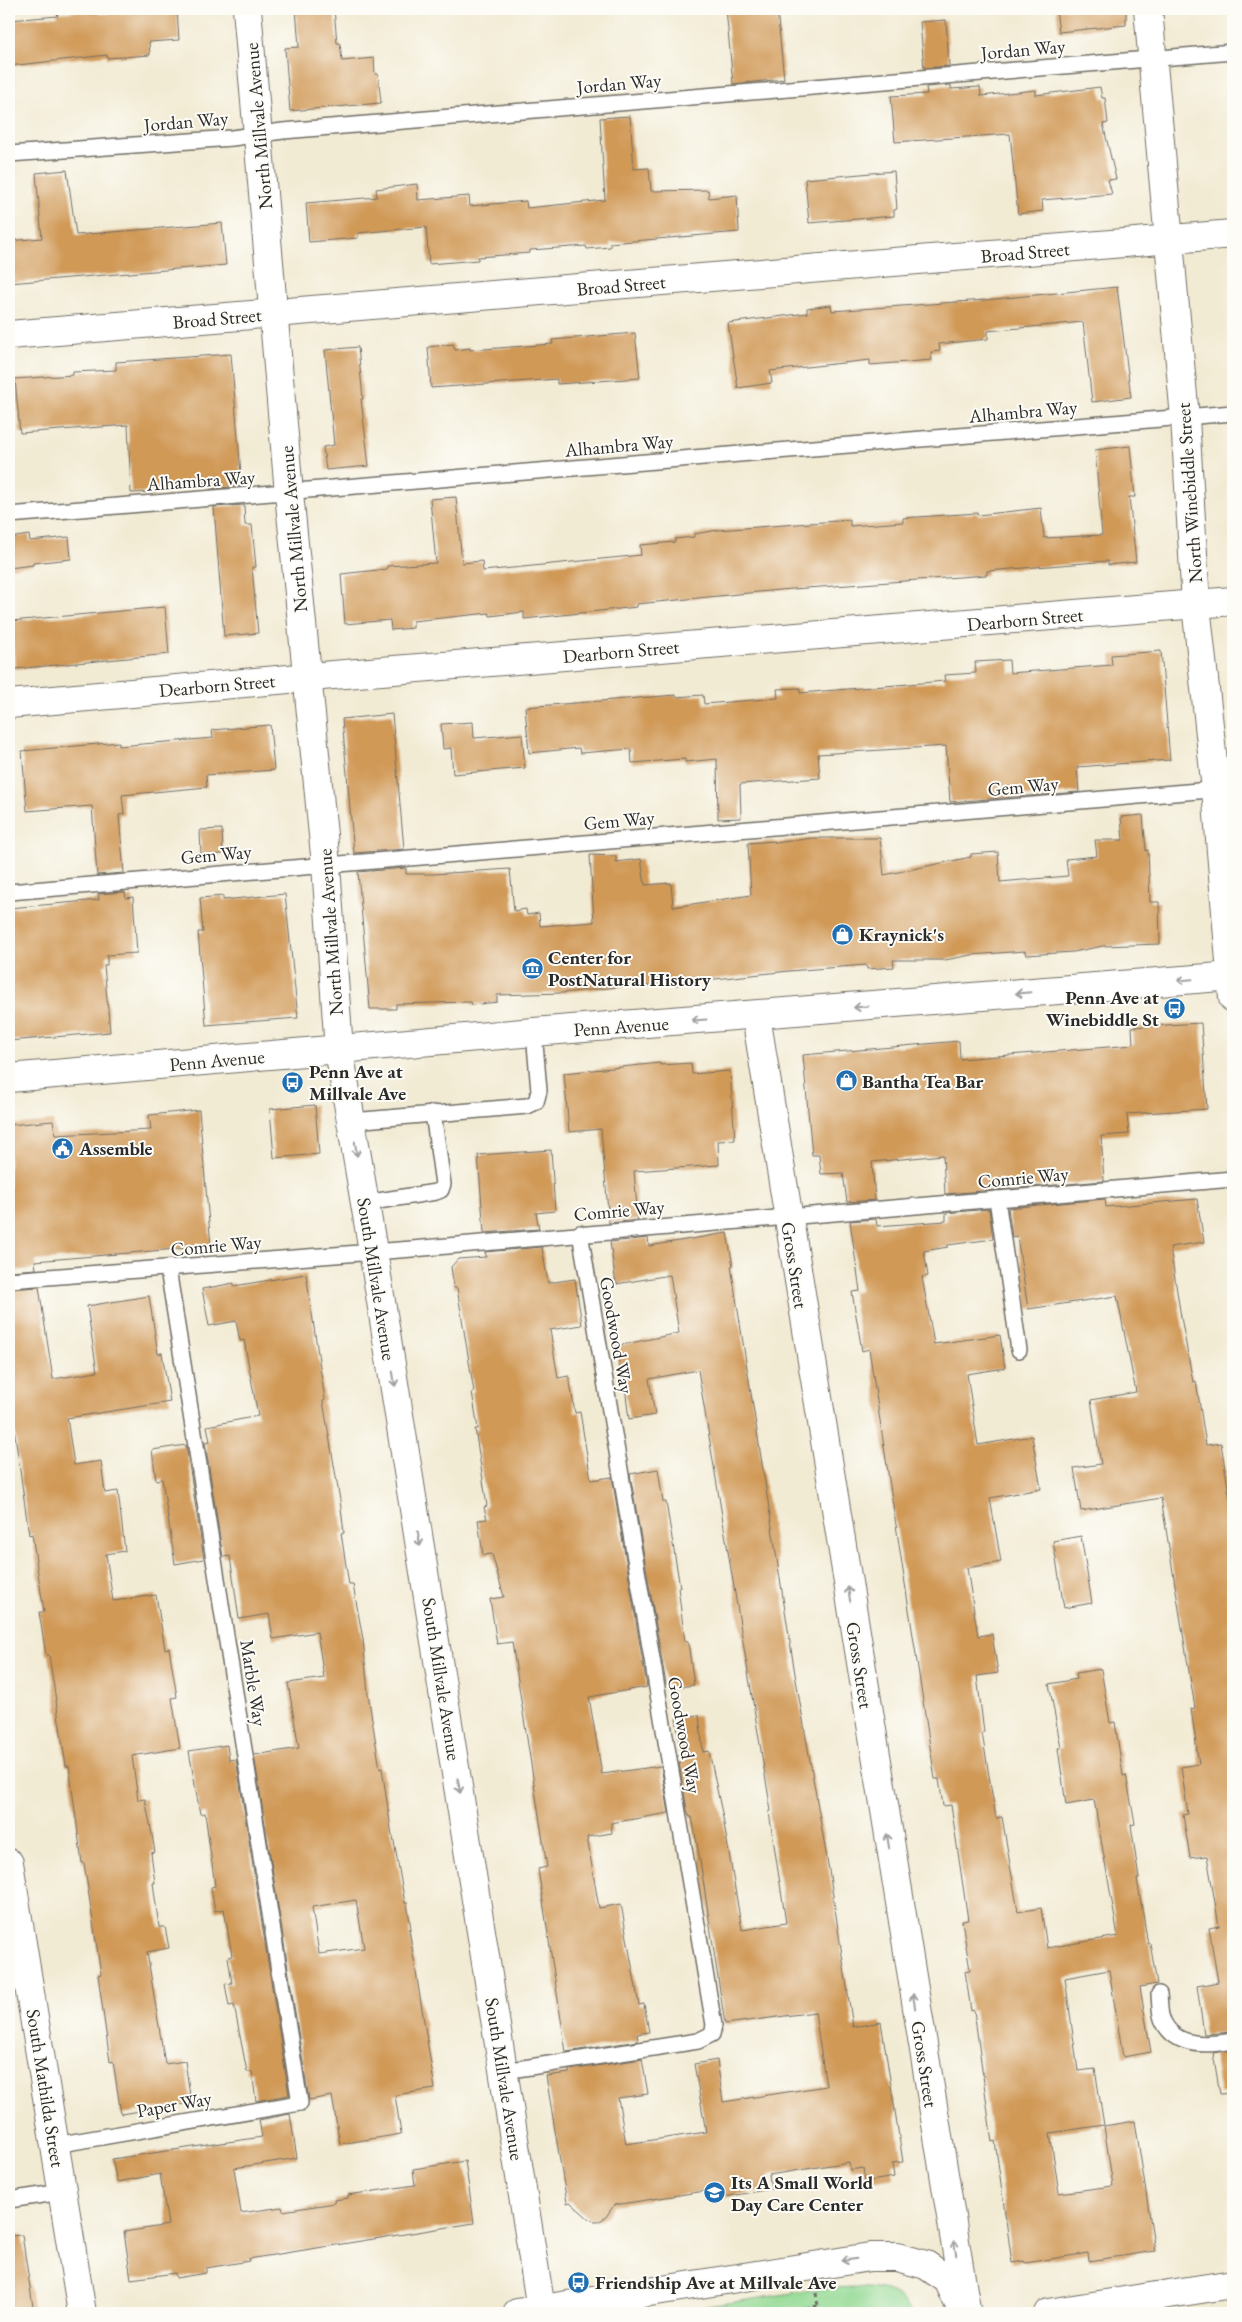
<svg xmlns="http://www.w3.org/2000/svg" width="1242" height="2322" viewBox="0 0 1242 2322" font-family="'EB Garamond',serif">
	<style>
		.green { fill: #92d993; stroke: #5e825f }
		.building { fill: #d09957; fill-rule: evenodd }
		.lines { fill: none; stroke-linecap: round; stroke-linejoin: round }
		.lane-casing { stroke: #716e66; stroke-width: 18 }
		.street-casing { stroke: #716e66; stroke-width: 30 }
		.secondary-casing { stroke: #716e66; stroke-width: 30 }
		.primary-casing { stroke: #716e66; stroke-width: 30 }
		.path { stroke: #716e66; stroke-width: 3; stroke-dasharray: 4 4; stroke-linecap: butt }
		.lane { stroke: #fff; stroke-width: 15 }
		.street { stroke: #fff; stroke-width: 28 }
		.secondary { stroke: #fff; stroke-width: 28 }
		.primary { stroke: #fff; stroke-width: 28 }
		.oneway { stroke: #a0a0a0 }
		.labels { text-anchor: middle; stroke-width: 4; stroke-linejoin: round; paint-order: stroke }
		.street-label { font-size: 19px; fill: #2b2b2b; stroke: #fdfcf7 }
		.poi-label { font-size: 19px; font-weight: bold; fill: #2b2b2b; stroke: #fdfcf7; text-anchor: start }
	</style>
	<rect width="100%" height="100%" fill="#fdfcf7"/>
	<filter id="ink" filterUnits="userSpaceOnUse"><feTurbulence type="fractalNoise" baseFrequency=".02" numOctaves="2"/><feDisplacementMap in="SourceGraphic" scale="10" xChannelSelector="R" yChannelSelector="G"/><feConvolveMatrix kernelMatrix="1 2 1 2 8 2 1 2 1" color-interpolation-filters="sRGB"/></filter>
	<filter id="wash" filterUnits="userSpaceOnUse"><feTurbulence type="fractalNoise" baseFrequency=".0096" numOctaves="4" result="noise"/><feDisplacementMap in="SourceGraphic" scale="20" xChannelSelector="R" yChannelSelector="G"/><feGaussianBlur stdDeviation="1.12" result="paint"/><feColorMatrix in="noise" values="0 0 0 0 0 0 0 0 0 0 0 0 0 0 0 0 0 1.4 0 .05"/><feComposite in="paint" operator="in"/></filter>
	<g filter="url(#wash)">
		<rect width="100%" height="100%" fill="#f2ebd4"/>
		<!-- green -->
		<path class="green" d="M853,2287C880,2289 896,2288 913,2313H663L818,2289Z"/>
		<g id="blocks">
			<!-- building -->
			<g class="building">
				<path d="M99,9V14L154,11L153,9H177L179,40L149,42L150,55L107,58V55L9,66V20L58,16L57,13Z"/>
				<path d="M296,9H334L337,43H340L342,61L374,58L375,74H378L381,103L290,111L285,48L299,47Z"/>
				<path d="M726,9H777L784,79L733,84Z"/>
				<path d="M1056,9H1126V25L1059,32Z"/>
				<path d="M946,20L949,66L924,68L920,22Z"/>
				<path d="M951,85V89L980,87L981,96L1036,90V95L1100,87L1102,98H1105L1108,123L1103,124L1116,179L1108,180L1112,194L1042,200L1043,211L1018,214L1010,134L895,142L891,96L927,94L926,87Z"/>
				<path d="M630,116L634,169L649,168L651,191L708,190L709,198L737,195L739,232L610,243V247L587,249L586,246L530,250V253L478,257V260L429,264L426,227L358,233V238L309,242L306,203L377,197L376,189L417,184L418,200L469,196L470,206L526,201L527,208L605,200L600,118Z"/>
				<path d="M67,170L76,235L222,223L226,265L9,283V241L42,238L36,173Z"/>
				<path d="M894,171L897,209L894,210V216L809,223L805,179Z"/>
				<path d="M1117,287L1131,397L1092,402L1083,322L988,331V339L939,344L940,351L931,352L932,360L870,365V360L770,371L772,383L738,388L728,323L807,313V308L831,305L832,311L985,300Z"/>
				<path d="M635,333L640,378L557,384V379L431,388L428,347L453,344L455,350L470,348V350L553,344L552,340Z"/>
				<path d="M358,347L363,399H361L369,466L326,470L323,447L334,445L325,350Z"/>
				<path d="M231,354L242,486L210,489V482L156,487V492L131,493L128,425L20,433L15,379L73,375V372L116,370V362Z"/>
				<path d="M1130,446L1135,497H1129L1136,562L1108,565V561L1073,564L987,571V575L779,590L637,604V607L524,619V612L490,616L489,613L413,621V628L391,630L390,620L345,624L341,574L387,569V566L436,563L430,499L456,497L462,563L482,561L483,571L641,555L640,545L675,542V539L694,537V534L718,530L850,520V526L903,522V518L977,513L978,515L1041,508L1044,538L1102,535L1095,450Z"/>
				<path d="M244,505L245,525H252L256,567H252L258,633L224,636L214,507Z"/>
				<path d="M29,535L30,541L69,537L71,559L33,563V565L9,568V538Z"/>
				<path d="M165,607L169,654L15,669L11,621Z"/>
				<path d="M1161,651L1170,760L1077,767L1079,792L950,802L946,746L818,754L820,778L740,784L741,818L718,819L717,759L685,762V759L632,763L631,749L580,753L579,748L529,753L525,707L676,695V697L703,695L704,704L778,698L777,689L800,688V693L945,681L944,675L976,673L975,662L1009,660L1010,673L1112,665L1111,655Z"/>
				<path d="M392,714L404,849L354,853L342,719Z"/>
				<path d="M473,722L474,738L522,734L525,768L453,774L451,748L443,749L441,724Z"/>
				<path d="M270,725L274,770L206,775L207,787L122,795L124,814L119,815L124,873L97,875L92,806L27,811L22,751L119,742V746L213,738L212,730Z"/>
				<path d="M1143,815L1146,851L1148,850L1150,902H1159L1160,944L1103,946L1073,952L1026,955L1025,951L971,955L945,960H893L894,967L867,969L866,965L789,971L678,983V985L627,986L562,993L497,995V1002L472,1005L471,1002L396,1004V1009H370L358,872L406,868V874H434L510,869L514,911L526,909L527,915L539,913L540,926L594,922L590,855L616,856V862L641,859L645,885L671,883L673,907L751,895L748,843L775,841V843L813,838H880L884,875L971,857V854L998,852L1000,882L1068,876L1066,859L1097,856L1095,840H1123L1121,817Z"/>
				<path d="M222,829L223,854L201,855L200,830Z"/>
				<path d="M125,892L126,898L133,897L137,953L107,955V965H104L110,1032L9,1041V908L99,900L98,894Z"/>
				<path d="M285,894L298,1018L206,1025L198,932H203L200,898L223,896V900Z"/>
				<path d="M1201,1023L1207,1109L1127,1114L1129,1134L1101,1136L1104,1181L945,1194L943,1155L872,1162L875,1200L847,1202L843,1173L821,1174L819,1155H812L803,1055L959,1041L960,1059L1133,1045L1132,1027Z"/>
				<path d="M660,1063V1065L691,1063L692,1074L730,1071L735,1140L718,1141L719,1165L634,1171L638,1220L609,1223L601,1129L569,1132L564,1073Z"/>
				<path d="M315,1105L319,1154L274,1158L270,1109Z"/>
				<path d="M199,1110L211,1246L35,1261L36,1269L9,1271V1125L53,1121L56,1135L151,1130L149,1115Z"/>
				<path d="M551,1150L555,1211L536,1213L539,1229L484,1233L478,1155Z"/>
				<path d="M1105,1199L1106,1207L1197,1199L1204,1242L1170,1247L1181,1317L1193,1382L1196,1381L1206,1445L1221,1443L1233,1520V2032L1204,2034L1197,1986L1218,1982L1209,1928L1219,1926L1207,1856L1190,1858L1183,1815L1188,1814L1181,1767L1199,1764L1191,1709L1195,1708L1161,1498L1081,1511L1074,1468L1101,1464L1091,1400L1136,1392L1117,1296L1028,1309L1017,1236L1012,1237L1008,1208Z"/>
				<path d="M989,1209L993,1239L948,1245V1247L924,1251L928,1276L922,1277L934,1344L1000,1335L1005,1368L967,1374L978,1445L1032,1436L1041,1489L990,1498L1001,1562L967,1568L978,1636L992,1634L998,1673L977,1676L984,1732L982,1733L996,1818L1002,1817L1018,1912L1041,1908L1047,1948L1118,1936L1094,1800L1066,1805L1058,1748H1061L1049,1684L1077,1679L1076,1673L1101,1669L1110,1723L1115,1722L1123,1776L1126,1775L1135,1824L1131,1825L1139,1879H1137L1148,1944L1150,1943L1157,1984L1140,1987L1151,2052L1123,2057L1109,1970L1065,1978L1078,2071L1095,2069L1104,2125L1050,2133L1059,2193L1113,2186L1104,2126L1135,2121L1155,2251L1089,2261L1088,2253L1025,2263L1024,2261L1012,2263L995,2141L992,2142L974,2010L971,2011L965,1971L970,1970L962,1921L968,1920L951,1805L943,1806L939,1779H935L869,1349L862,1351L852,1292L860,1291L850,1221L876,1219L877,1226L946,1221V1213Z"/>
				<path d="M727,1233L733,1266H731L795,1674L830,1876L853,2027L881,2022L903,2162L892,2163L894,2177L865,2182L863,2168L850,2170L849,2162L769,2175L771,2189L706,2200L705,2191L614,2205L606,2217L600,2221H595L589,2219L570,2202L567,2203L546,2076L569,2073V2070L642,2059L648,2094L618,2098L626,2144L706,2132L694,2064L717,2060L723,2102L826,2086L815,2012L725,2024L700,1860L692,1817H690L687,1810L679,1763L682,1762L676,1718L699,1715L703,1752L709,1751L723,1818L742,1930L786,1923L769,1812L771,1811L698,1370L649,1379L655,1415L629,1419L625,1387H623L616,1346L679,1333L670,1275L616,1284L610,1242L648,1238L649,1246Z"/>
				<path d="M542,1247L548,1283L575,1279L582,1325L550,1330L558,1378L569,1376L575,1413L580,1412L591,1480L612,1477L647,1687L589,1697L602,1774L661,1766L669,1813L611,1823L612,1833L587,1837L599,1908L621,1904L639,2005L644,2004L649,2032L637,2034L638,2041L566,2052L538,1869L547,1867L512,1642L497,1644L490,1599L504,1597L492,1554L483,1555L478,1520L487,1519L484,1507L487,1506L475,1429H478L472,1392H474L457,1288H454L451,1267L458,1259L486,1257L485,1252Z"/>
				<path d="M306,1274L325,1400L323,1401L340,1500L344,1533H341L349,1585H353L363,1639L368,1694L380,1769L382,1768L392,1836H393L405,1903H407L411,1929H409L435,2089L395,2095L401,2134L340,2144L332,2096L309,2100L254,1755L299,1748L288,1683L324,1678L317,1632L273,1639L269,1614L239,1619L230,1556L223,1557L205,1442L210,1441L207,1426L258,1416L244,1340L240,1341L236,1321L209,1326L202,1289L234,1283V1286ZM356,1900L364,1948L319,1954L312,1907Z"/>
				<path d="M39,1287L53,1379L97,1372L87,1306L149,1296L158,1354L162,1353L170,1402L67,1418L74,1465L101,1461L105,1493L118,1491L125,1551L106,1554L113,1601L156,1595L165,1649L169,1648L177,1697L172,1698L180,1748L132,1756L138,1800L145,1799L151,1829L155,1852L151,1853L155,1883H153L159,1927H165L169,1948L147,1952L165,2064L185,2061L191,2103L121,2114L113,2061L110,2062L98,1975L101,1974L84,1863H82L69,1766H66L49,1655H46L39,1612H44L32,1534L29,1535L9,1391V1289Z"/>
				<path d="M186,1445L204,1559L175,1564L162,1479L156,1480L152,1450Z"/>
				<path d="M658,1469L663,1502H666L680,1587H678L685,1642H688L694,1685L671,1688L670,1684H666L630,1474Z"/>
				<path d="M1081,1536L1092,1603L1064,1608L1053,1541Z"/>
				<path d="M227,1745L229,1760L236,1759L289,2095L256,2101L252,2072H247L234,2005L229,2006L225,1984L232,1983L228,1957L232,1956L224,1909L215,1911L211,1887L215,1886L205,1813L200,1814L189,1751Z"/>
				<path d="M1233,2050V2093L1220,2094L1213,2053Z"/>
				<path d="M290,2114L297,2158L234,2168L241,2213L282,2207L283,2211L335,2203L334,2200L348,2198V2195L415,2185L413,2169L465,2161L474,2223L248,2259L249,2261L206,2268V2273L176,2278L175,2273L131,2279L124,2232L168,2225L160,2174L117,2182L112,2159L262,2137L259,2120Z"/>
				<path d="M22,2235L34,2313H9V2236Z"/>
			</g>
		</g>
	</g>
	<g filter="url(#ink)">
		<use href="#blocks" fill-opacity="0" stroke="#716e66" stroke-width="1"/>
		<g class="lines">
			<defs>
				<g id="lane">
					<path d="M9,154L232,138L283,131L1233,52"/>
					<path d="M9,515L1233,413"/>
					<path d="M9,892L1233,788"/>
					<path d="M352,1121L527,1106L536,1102L539,1091L534,1032"/>
					<path d="M997,1199L1019,1350"/>
					<path d="M365,1203L436,1192L441,1190L443,1184L433,1113"/>
					<path d="M9,1280L412,1249L1233,1179"/>
					<path d="M1159,1994C1160,2002 1159,2014 1163,2021C1176,2049 1209,2045 1233,2041"/>
					<path d="M504,2071L698,2041L712,2034L714,2025L580,1233"/>
					<path d="M55,2145L300,2103L168,1269"/>
					<path d="M9,2200L62,2192"/>
				</g>
				<g id="street">
					<path d="M247,9L289,493L326,865L339,1050L373,1251L541,2309"/>
					<path d="M1148,9L1185,418L1196,605L1216,790L1233,998"/>
					<path d="M9,335L1233,234"/>
					<path d="M9,704L333,675L1233,601"/>
					<path d="M756,1016L966,2309"/>
				</g>
				<g id="secondary">
					<path d="M9,1863L82,2313"/>
					<path d="M517,2313L870,2257H897L926,2265L948,2280L963,2313"/>
					<path d="M1048,2313L1233,2284"/>
				</g>
				<path id="primary" d="M9,1078L534,1032L1233,976"/>
			</defs>
			<!-- lane casing -->
			<use href="#lane" class="lane-casing"/>
			<!-- street casing -->
			<use href="#street" class="street-casing"/>
			<!-- secondary casing -->
			<use href="#secondary" class="secondary-casing"/>
			<!-- primary casing -->
			<use href="#primary" class="primary-casing"/>
			<!-- path -->
			<g class="path">
				<path d="M816,2293L819,2313"/>
				<path d="M774,2313L818,2306"/>
			</g>
			<!-- lane -->
			<use href="#lane" class="lane"/>
			<!-- street -->
			<use href="#street" class="street"/>
			<!-- secondary -->
			<use href="#secondary" class="secondary"/>
			<!-- primary -->
			<use href="#primary" class="primary"/>
		</g>
		<!-- one-way arrows -->
		<defs><path id="oneway-shaft" d="M-6 0H5M1.5-3L5.5 0L1.5 3" fill="none" stroke-width="1.6" stroke-linecap="round" stroke-linejoin="round" transform="scale(1.25)"/></defs>
		<g class="oneway">
			<use href="#oneway-shaft" transform="translate(1185 980) rotate(175)"/>
			<use href="#oneway-shaft" transform="translate(1023 993) rotate(175)"/>
			<use href="#oneway-shaft" transform="translate(861 1007) rotate(175)"/>
			<use href="#oneway-shaft" transform="translate(699 1020) rotate(176)"/>
			<use href="#oneway-shaft" transform="translate(356 1149) rotate(81)"/>
			<use href="#oneway-shaft" transform="translate(394 1379) rotate(81)"/>
			<use href="#oneway-shaft" transform="translate(419 1539) rotate(81)"/>
			<use href="#oneway-shaft" transform="translate(849 1594) rotate(-99)"/>
			<use href="#oneway-shaft" transform="translate(459 1786) rotate(81)"/>
			<use href="#oneway-shaft" transform="translate(888 1841) rotate(-99)"/>
			<use href="#oneway-shaft" transform="translate(914 2001) rotate(-99)"/>
			<use href="#oneway-shaft" transform="translate(955 2248) rotate(-100)"/>
			<use href="#oneway-shaft" transform="translate(849 2260) rotate(171)"/>
		</g>
	</g>
	<!-- icons -->
	<defs>
		<symbol id="shop-disc" viewBox="-11 -11 22 22"><circle r="9.5" fill="#1f6fb2" stroke="#fdfcf7"/><path d="M-5-2.5h2.3a2.7 3.5 0 0 1 5.4 0H5L5.5 6h-11ZM-1.5-2.5h3a1.5 2.3 0 0 0-3 0Z" fill="#fff"/></symbol>
		<symbol id="museum-disc" viewBox="-11 -11 22 22"><circle r="9.5" fill="#1f6fb2" stroke="#fdfcf7"/><path d="M0-6L6-3V-2H-6V-3ZM-5-1h2V3h-2ZM-1-1h2V3h-2ZM3-1h2V3H3ZM-6 4H6V6H-6Z" fill="#fff"/></symbol>
		<symbol id="bus-disc" viewBox="-11 -11 22 22"><circle r="9.5" fill="#1f6fb2" stroke="#fdfcf7"/><path d="M-5-6H5V4H4V6H2V4H-2V6H-4V4H-5ZM-3.5-4V0h7V-4ZM-3.5 1.2v1.5H-2V1.2ZM2 1.2v1.5H3.5V1.2Z" fill="#fff"/></symbol>
		<symbol id="civic-disc" viewBox="-11 -11 22 22"><circle r="9.5" fill="#1f6fb2" stroke="#fdfcf7"/><path d="M-.6-6.5H3V-4.5H.6V-3L4-1V1h2V6H-6V1h2V-1L-.6-3ZM-1.2 2.5V6h2.4V2.5Z" fill="#fff"/></symbol>
		<symbol id="school-disc" viewBox="-11 -11 22 22"><circle r="9.5" fill="#1f6fb2" stroke="#fdfcf7"/><path d="M0-5L7-2L0 1L-7-2ZM-4 1L0 2.5L4 1V4Q0 6-4 4Z" fill="#fff"/></symbol>
	</defs>
	<g fill-rule="evenodd">
		<use href="#shop-disc" x="830" y="922" width="25" height="25"/>
		<use href="#museum-disc" x="520" y="956" width="25" height="25"/>
		<use href="#bus-disc" x="1162" y="996" width="25" height="25"/>
		<use href="#shop-disc" x="834" y="1068" width="25" height="25"/>
		<use href="#bus-disc" x="280" y="1070" width="25" height="25"/>
		<use href="#civic-disc" x="50" y="1136" width="25" height="25"/>
		<use href="#school-disc" x="702" y="2180" width="25" height="25"/>
		<use href="#bus-disc" x="566" y="2270" width="25" height="25"/>
	</g>
	<g class="labels">
		<!-- street labels -->
		<g class="street-label">
			<text transform="translate(1023 49) rotate(-5)" y="7">Jordan Way</text>
			<text transform="translate(619 83) rotate(-5)" y="7">Jordan Way</text>
			<text transform="translate(186 121) rotate(-5)" y="7">Jordan Way</text>
			<text transform="translate(258 126) rotate(-95)" y="7">North Millvale Avenue</text>
			<text transform="translate(1025 252) rotate(-5)" y="7">Broad Street</text>
			<text transform="translate(621 285) rotate(-5)" y="7">Broad Street</text>
			<text transform="translate(217 318) rotate(-5)" y="7">Broad Street</text>
			<text transform="translate(1023 411) rotate(-5)" y="7">Alhambra Way</text>
			<text transform="translate(619 445) rotate(-5)" y="7">Alhambra Way</text>
			<text transform="translate(201 480) rotate(-4)" y="7">Alhambra Way</text>
			<text transform="translate(1189 493) rotate(-94)" y="7">North Winebiddle Street</text>
			<text transform="translate(293 529) rotate(-95)" y="7">North Millvale Avenue</text>
			<text transform="translate(1025 619) rotate(-5)" y="7">Dearborn Street</text>
			<text transform="translate(621 651) rotate(-5)" y="7">Dearborn Street</text>
			<text transform="translate(217 685) rotate(-5)" y="7">Dearborn Street</text>
			<text transform="translate(1023 786) rotate(-5)" y="7">Gem Way</text>
			<text transform="translate(619 820) rotate(-5)" y="7">Gem Way</text>
			<text transform="translate(216 854) rotate(-5)" y="7">Gem Way</text>
			<text transform="translate(330 932) rotate(-94)" y="7">North Millvale Avenue</text>
			<text transform="translate(621 1026) rotate(-4)" y="7">Penn Avenue</text>
			<text transform="translate(217 1060) rotate(-5)" y="7">Penn Avenue</text>
			<text transform="translate(1023 1177) rotate(-5)" y="7">Comrie Way</text>
			<text transform="translate(619 1210) rotate(-5)" y="7">Comrie Way</text>
			<text transform="translate(216 1245) rotate(-5)" y="7">Comrie Way</text>
			<text transform="translate(795 1265) rotate(81)" y="7">Gross Street</text>
			<text transform="translate(377 1279) rotate(81)" y="7">South Millvale Avenue</text>
			<text transform="translate(617 1335) rotate(80)" y="7">Goodwood Way</text>
			<text transform="translate(860 1665) rotate(81)" y="7">Gross Street</text>
			<text transform="translate(442 1679) rotate(81)" y="7">South Millvale Avenue</text>
			<text transform="translate(254 1683) rotate(81)" y="7">Marble Way</text>
			<text transform="translate(685 1735) rotate(80)" y="7">Goodwood Way</text>
			<text transform="translate(925 2064) rotate(81)" y="7">Gross Street</text>
			<text transform="translate(505 2079) rotate(81)" y="7">South Millvale Avenue</text>
			<text transform="translate(46 2088) rotate(81)" y="7">South Mathilda Street</text>
			<text transform="translate(174 2104) rotate(-10)" y="7">Paper Way</text>
		</g>
		<!-- poi labels -->
		<g class="poi-label">
			<text x="859" y="941">Kraynick's</text>
			<text x="548" y="964">Center for<tspan x="548" dy="22">PostNatural History</tspan></text>
			<text x="1159" y="1004" text-anchor="end">Penn Ave at<tspan x="1159" dy="22">Winebiddle St</tspan></text>
			<text x="309" y="1078">Penn Ave at<tspan x="309" dy="22">Millvale Ave</tspan></text>
			<text x="862" y="1088">Bantha Tea Bar</text>
			<text x="79" y="1155">Assemble</text>
			<text x="731" y="2189">Its A Small World<tspan x="731" dy="22">Day Care Center</tspan></text>
			<text x="595" y="2289">Friendship Ave at Millvale Ave</text>
		</g>
	</g>
	<!-- margin -->
	<rect width="1242" height="2322" fill="none" stroke="#fdfcf7" stroke-width="30"/>
</svg>
